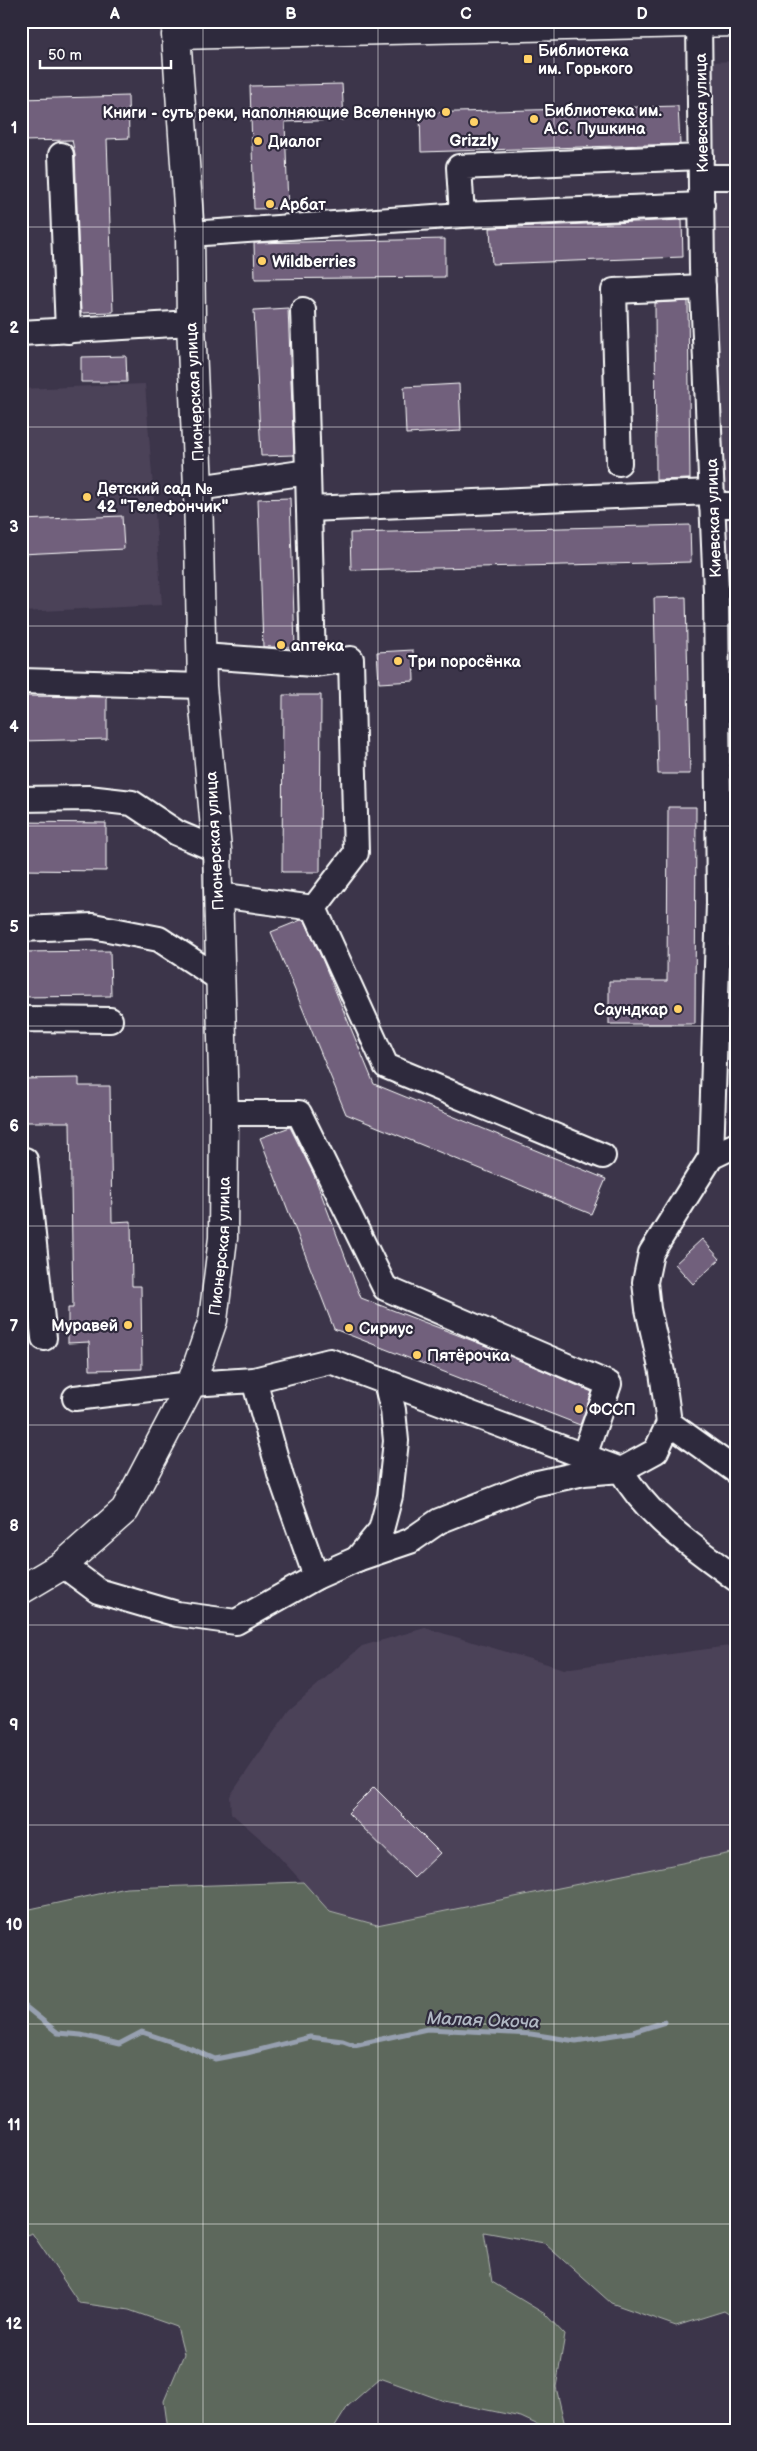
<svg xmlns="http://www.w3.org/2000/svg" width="757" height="2451" viewBox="0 0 757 2451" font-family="'Balsamiq Sans',sans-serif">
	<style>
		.built { fill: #4c4259 }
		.green { fill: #5d685c; stroke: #aeb4ae }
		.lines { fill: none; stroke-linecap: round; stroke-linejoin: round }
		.stream { stroke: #97a0b0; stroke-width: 5 }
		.building { fill: #71617c; stroke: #fff }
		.minor-casing { stroke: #fff; stroke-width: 28 }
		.major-casing { stroke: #fff; stroke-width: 31 }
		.minor { stroke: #2f2a3d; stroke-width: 24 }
		.major { stroke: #2f2a3d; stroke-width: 28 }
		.grid { fill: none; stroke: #fff; stroke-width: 1; stroke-opacity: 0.55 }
		.poi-dot { fill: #ffd166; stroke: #2f2a3d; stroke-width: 2 }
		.labels { text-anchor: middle; stroke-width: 4.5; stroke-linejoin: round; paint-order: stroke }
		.poi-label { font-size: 16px; font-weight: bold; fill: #fff; stroke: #2f2a3d; text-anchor: start }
		.street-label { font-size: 16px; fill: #fff; stroke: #2f2a3d }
		.water-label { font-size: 18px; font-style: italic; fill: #b1b8c4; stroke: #2f2a3d }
		.neatline { fill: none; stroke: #fff; stroke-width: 2 }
		.grid-label { font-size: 16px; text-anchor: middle; font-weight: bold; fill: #fff }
	</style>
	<rect width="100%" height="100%" fill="#3c354a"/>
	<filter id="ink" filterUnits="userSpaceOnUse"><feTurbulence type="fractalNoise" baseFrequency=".02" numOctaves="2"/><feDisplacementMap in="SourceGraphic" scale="10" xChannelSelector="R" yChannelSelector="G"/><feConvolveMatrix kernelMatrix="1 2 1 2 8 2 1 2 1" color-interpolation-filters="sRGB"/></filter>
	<g filter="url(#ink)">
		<!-- built -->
		<g class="built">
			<path d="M736,61V850L718,426L712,62Z"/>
			<path d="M145,384L162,605L21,612V389Z"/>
			<path d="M425,1628L564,1669L736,1645V1852L377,1926L330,1912L270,1847L231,1813L230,1796L289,1710L362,1646Z"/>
		</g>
		<!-- green -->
		<path class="green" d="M736,1852V2319L724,2311L676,2326L611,2303L544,2243L484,2232L492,2282L545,2314L565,2335L556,2387L566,2430H549L521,2417L444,2401L380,2378L348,2406L333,2430H168L164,2401L184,2354L177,2327L129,2310L79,2303L32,2233L21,2237V1911L126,1888L303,1882L330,1912L377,1925Z"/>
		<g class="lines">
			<!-- stream -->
			<path class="stream" d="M21,2003L58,2033L81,2035L119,2044L142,2032L190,2048L215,2059L247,2053L310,2037L343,2041L354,2045L427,2029L531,2034L576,2041L633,2032L665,2022"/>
		</g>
		<!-- building -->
		<g class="building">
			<path d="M342,84L344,120L285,122L288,208L254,209L250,86Z"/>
			<path d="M128,96L129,138L107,139L113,312L81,313L75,154L72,140L21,141V99Z"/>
			<path d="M678,106L680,144L421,152L420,113Z"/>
			<path d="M682,220L683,257L492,264L490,228Z"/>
			<path d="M445,239V277L255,279L254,243Z"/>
			<path d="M688,301L690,479L656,480L655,303Z"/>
			<path d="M288,308L294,455L261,456L254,310Z"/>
			<path d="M126,356L127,382H81V357Z"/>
			<path d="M459,384L461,431L406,434L404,387Z"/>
			<path d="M290,498L295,647H263L258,499Z"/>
			<path d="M122,516L124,549L21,554V520Z"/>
			<path d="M690,525L691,562L351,570L350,533Z"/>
			<path d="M686,597L690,774H658L654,598Z"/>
			<path d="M413,650L414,681L379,683L377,652Z"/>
			<path d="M283,695H321L320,872H282Z"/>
			<path d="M21,696L107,697V739L21,741Z"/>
			<path d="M668,807H696L695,1024H609V981H667Z"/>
			<path d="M21,822L106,823V871L21,870Z"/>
			<path d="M301,920L305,921L323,961L374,1084L606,1179L591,1214L346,1114L271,932Z"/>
			<path d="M110,951L111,996L21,997V952Z"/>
			<path d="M79,1078V1086H110L112,1222L131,1221L132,1286H141L142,1369L90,1370L89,1342L68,1343V1308H73L70,1122H21V1079Z"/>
			<path d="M290,1127L314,1175L361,1298L489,1347L592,1392L580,1425L334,1329L260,1138Z"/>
			<path d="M702,1239L720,1259L693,1284L675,1264Z"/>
			<path d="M374,1787L440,1853L414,1878L348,1813Z"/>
		</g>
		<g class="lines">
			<defs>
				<g id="minor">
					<path d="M61,155L68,331"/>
					<path d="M702,177H736"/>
					<path d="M462,215L459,167L701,157"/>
					<path d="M190,234L462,215L702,205"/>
					<path d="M303,310L308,472"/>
					<path d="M21,333L191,323"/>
					<path d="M619,463L614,291L703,287"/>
					<path d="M198,488L308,472L313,664"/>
					<path d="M712,505H736"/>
					<path d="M309,509L711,492"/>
					<path d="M203,656L313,664L351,659L356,853L314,908"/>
					<path d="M21,681L202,686"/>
					<path d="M21,799L88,798L132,803L177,833L217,850"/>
					<path d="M218,895L314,908L386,1066L603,1156"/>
					<path d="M21,929L93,926L159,939L220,979"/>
					<path d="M21,1022L25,1019L110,1020"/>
					<path d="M224,1113H299L385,1288L609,1384L584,1456"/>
					<path d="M711,1157L736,1145"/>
					<path d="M21,1160H25L44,1338"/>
					<path d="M254,1380L281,1477L316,1577"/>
					<path d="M75,1398L191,1384L254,1380L330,1361L621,1470L656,1451L669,1423L662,1372L648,1309L645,1282L651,1253L711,1157L719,903L716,591L702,269L699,21"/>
					<path d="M669,1423L736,1471"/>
					<path d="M357,1559L381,1530L390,1496L396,1441L393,1410L386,1382"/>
					<path d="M63,1565L98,1591L177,1614L236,1622L316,1577L357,1559L410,1541L439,1521L533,1484L584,1473L621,1470C647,1517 693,1546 736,1579"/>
				</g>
				<g id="major">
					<path id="s1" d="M21,1590L63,1565L125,1510L191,1384L213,1320L223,1238L224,1113L217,850L202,686L198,488L191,323L190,234L176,35L736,22"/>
				</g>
			</defs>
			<!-- minor casing -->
			<use href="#minor" class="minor-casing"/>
			<!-- major casing -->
			<use href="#major" class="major-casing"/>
			<!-- minor -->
			<use href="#minor" class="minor"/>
			<!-- major -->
			<use href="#major" class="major"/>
		</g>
	</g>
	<!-- grid -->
	<path class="grid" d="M203,21V2430M378,21V2430M554,21V2430M21,227H736M21,427H736M21,626H736M21,826H736M21,1026H736M21,1226H736M21,1425H736M21,1625H736M21,1825H736M21,2024H736M21,2224H736"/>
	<!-- markers -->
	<g class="poi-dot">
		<rect x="523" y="54" width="10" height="10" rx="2.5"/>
		<circle cx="446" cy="112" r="5"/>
		<circle cx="534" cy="119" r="5"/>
		<circle cx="474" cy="122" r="5"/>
		<circle cx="258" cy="141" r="5"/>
		<circle cx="270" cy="204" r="5"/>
		<circle cx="262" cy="261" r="5"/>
		<circle cx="87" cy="497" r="5"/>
		<circle cx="281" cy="645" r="5"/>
		<circle cx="398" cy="661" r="5"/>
		<circle cx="678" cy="1009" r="5"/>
		<circle cx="128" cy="1325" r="5"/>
		<circle cx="349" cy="1328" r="5"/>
		<circle cx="417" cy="1355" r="5"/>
		<circle cx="579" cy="1409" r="5"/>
	</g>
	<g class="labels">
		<!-- poi labels -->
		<g class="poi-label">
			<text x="538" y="56">Библиотека<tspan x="538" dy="18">им. Горького</tspan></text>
			<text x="544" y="116">Библиотека им.<tspan x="544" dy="18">А.С. Пушкина</tspan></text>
			<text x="436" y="118" text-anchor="end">Книги - суть реки, наполняющие Вселенную</text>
			<text x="474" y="146" text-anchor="middle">Grizzly</text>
			<text x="268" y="147">Диалог</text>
			<text x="280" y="210">Арбат</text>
			<text x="272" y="267">Wildberries</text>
			<text x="97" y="494">Детский сад №<tspan x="97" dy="18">42 "Телефончик"</tspan></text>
			<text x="291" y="651">аптека</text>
			<text x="408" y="667">Три поросёнка</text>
			<text x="668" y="1015" text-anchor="end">Саундкар</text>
			<text x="118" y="1331" text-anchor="end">Муравей</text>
			<text x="359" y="1334">Сириус</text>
			<text x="427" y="1361">Пятёрочка</text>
			<text x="589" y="1415">ФССП</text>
		</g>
		<!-- street labels -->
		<g class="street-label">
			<text transform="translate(701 113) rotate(-91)" y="6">Киевская улица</text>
			<text transform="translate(194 392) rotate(-93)" y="6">Пионерская улица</text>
			<text transform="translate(713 518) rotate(-92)" y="6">Киевская улица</text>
			<text transform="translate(214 841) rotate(-93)" y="6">Пионерская улица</text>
			<text dy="6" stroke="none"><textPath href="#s1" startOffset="416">Пионерская улица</textPath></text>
		</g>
		<!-- water labels -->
		<g class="water-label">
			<text transform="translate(483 2020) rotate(2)" y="6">Малая Окоча</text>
		</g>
	</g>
	<!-- margin -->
	<rect width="757" height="2451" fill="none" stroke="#2f2a3d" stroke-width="55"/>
	<!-- scale -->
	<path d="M40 60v8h131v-8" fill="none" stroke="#ffffff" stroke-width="2.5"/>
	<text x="48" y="60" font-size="15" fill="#ffffff" stroke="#2f2a3d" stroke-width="4" paint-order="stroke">50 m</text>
	<rect x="28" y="28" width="702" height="2396" class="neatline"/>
	<g class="grid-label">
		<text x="115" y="19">A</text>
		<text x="291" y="19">B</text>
		<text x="466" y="19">C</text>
		<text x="642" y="19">D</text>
		<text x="14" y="133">1</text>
		<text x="14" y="333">2</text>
		<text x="14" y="532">3</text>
		<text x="14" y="732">4</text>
		<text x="14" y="932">5</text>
		<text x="14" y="1131">6</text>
		<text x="14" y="1331">7</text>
		<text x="14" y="1531">8</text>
		<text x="14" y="1730">9</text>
		<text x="14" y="1930">10</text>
		<text x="14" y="2130">11</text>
		<text x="14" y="2329">12</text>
	</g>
</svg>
